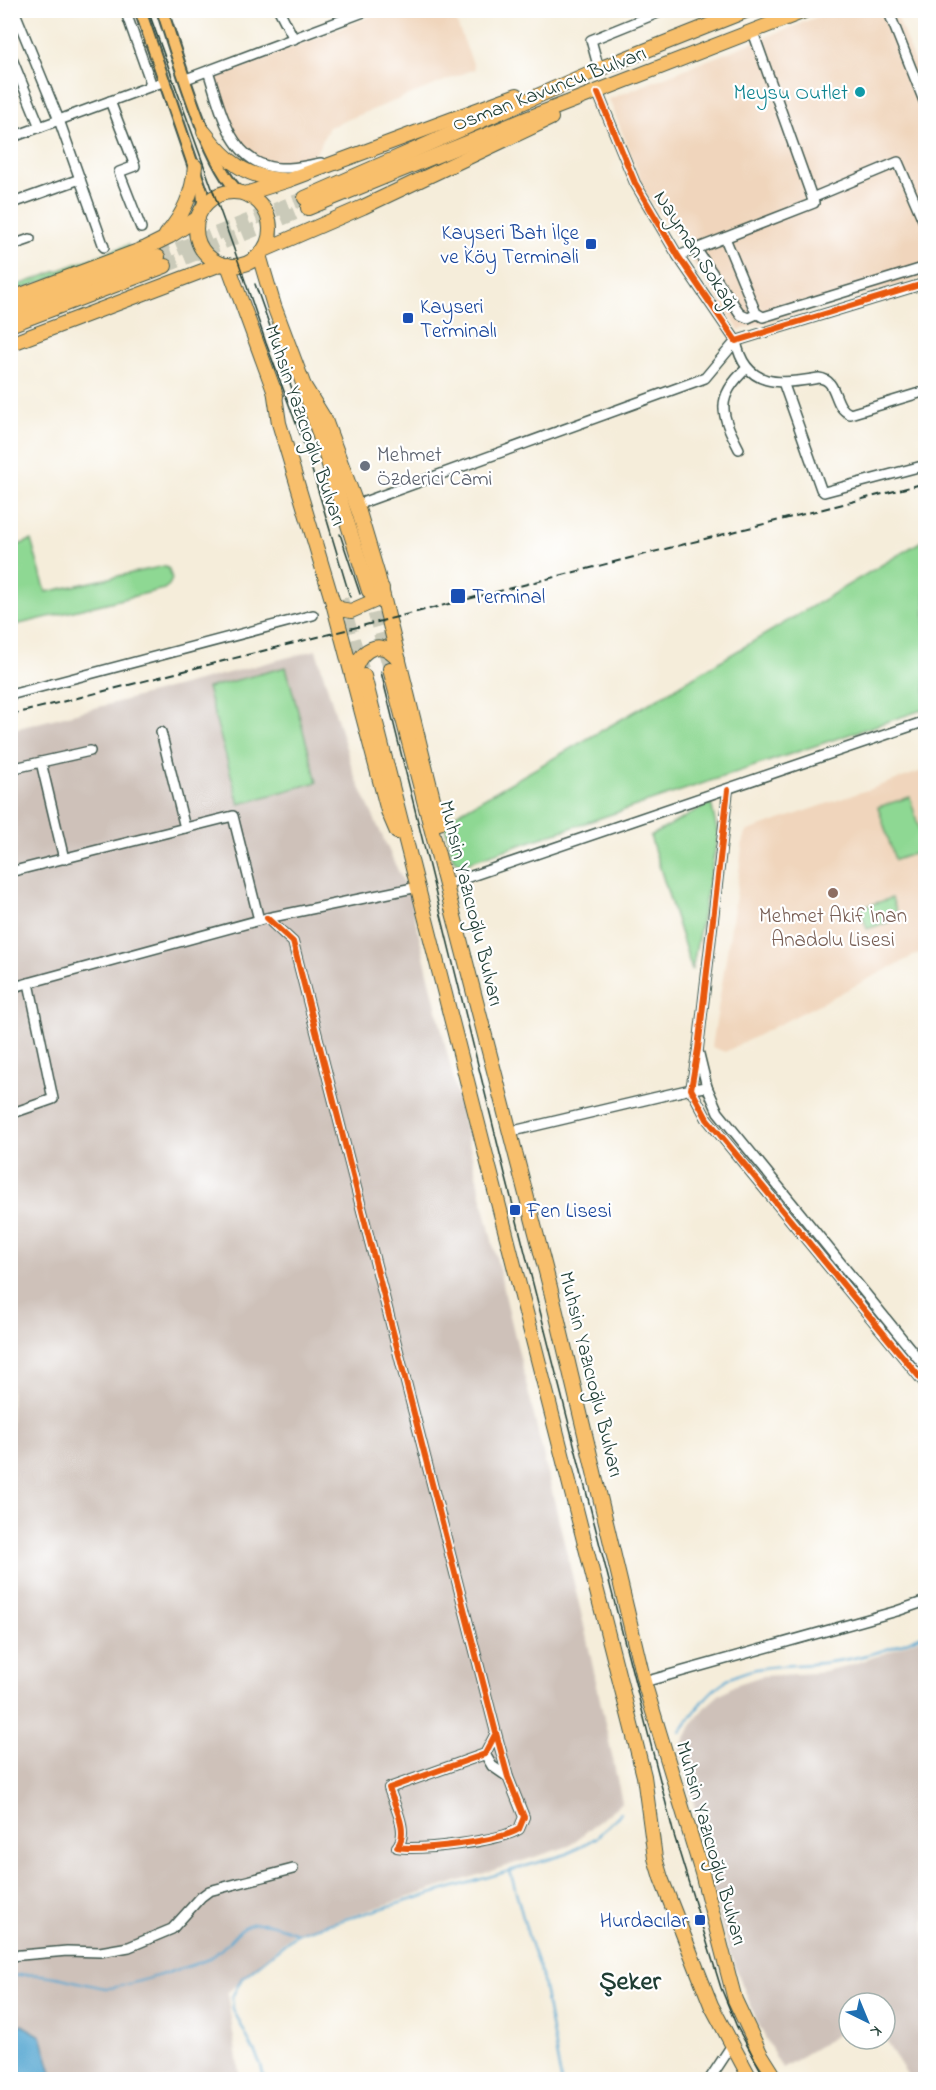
<svg xmlns="http://www.w3.org/2000/svg" width="936" height="2090" viewBox="0 0 936 2090" font-family="'Indie Flower',sans-serif">
	<style>
		.built { fill: #f0d5bc }
		.industrial { fill: #cec1b9 }
		.green { fill: #8ed893; stroke: #568a64; stroke-width: 1.5 }
		.water { fill: #58a8d2; stroke: #3c7283; stroke-width: 1.5 }
		.lines { fill: none; stroke-linecap: round; stroke-linejoin: round }
		.stream { stroke: #58a8d2; stroke-width: 2 }
		.highway-tunnel { stroke: #cacab9; stroke-width: 14; stroke-dasharray: 14 7; stroke-linecap: butt }
		.minor-casing { stroke: #3f574d; stroke-width: 12 }
		.major-casing { stroke: #3f574d; stroke-width: 14 }
		.highway-casing { stroke: #3f574d; stroke-width: 16 }
		.minor { stroke: #fff; stroke-width: 9 }
		.major { stroke: #f8bf6c; stroke-width: 10 }
		.highway { stroke: #f8bf6c; stroke-width: 14 }
		.tram { stroke: #1f3d34; stroke-width: 1.5 }
		.rail { stroke: #1f3d34; stroke-width: 2; stroke-dasharray: 9 4.5; stroke-linecap: butt }
		.cycleway-casing { stroke: #fff; stroke-width: 10 }
		.cycleway { stroke: #e8590c; stroke-width: 6 }
		.culture-dot { fill: #0f9aa8; stroke: #fff; stroke-width: 2 }
		.transit-dot { fill: #1a4fb4; stroke: #fff; stroke-width: 2 }
		.worship-dot { fill: #6b7280; stroke: #fff; stroke-width: 2 }
		.education-dot { fill: #8d6e63; stroke: #fff; stroke-width: 2 }
		.labels { text-anchor: middle; stroke-width: 4.5; stroke-linejoin: round; paint-order: stroke }
		.street-label { font-size: 21px; fill: #1f3d34; stroke: #fff }
		.culture-label { font-size: 21px; fill: #0d838f; stroke: #fff; text-anchor: end }
		.transit-label { font-size: 21px; fill: #164399; stroke: #fff; text-anchor: start }
		.worship-label { font-size: 21px; fill: #5b616d; stroke: #fff; text-anchor: start }
		.education-label { font-size: 21px; fill: #785e54; stroke: #fff }
		.district-label { font-size: 27px; font-weight: bold; fill: #1f3d34; stroke: #fff }
	</style>
	<rect width="100%" height="100%" fill="#fff"/>
	<filter id="ink" filterUnits="userSpaceOnUse"><feTurbulence type="fractalNoise" baseFrequency=".0167" numOctaves="2"/><feDisplacementMap in="SourceGraphic" scale="12" xChannelSelector="R" yChannelSelector="G"/><feConvolveMatrix kernelMatrix="1 2 1 2 8 2 1 2 1" color-interpolation-filters="sRGB"/></filter>
	<filter id="wash" filterUnits="userSpaceOnUse"><feTurbulence type="fractalNoise" baseFrequency=".008" numOctaves="4" result="noise"/><feDisplacementMap in="SourceGraphic" scale="24" xChannelSelector="R" yChannelSelector="G"/><feGaussianBlur stdDeviation="1.35" result="paint"/><feColorMatrix in="noise" values="0 0 0 0 0 0 0 0 0 0 0 0 0 0 0 0 0 1.4 0 .05"/><feComposite in="paint" operator="in"/></filter>
	<g filter="url(#wash)">
		<rect width="100%" height="100%" fill="#f5edda"/>
		<!-- built -->
		<g class="built">
			<path d="M386,10L452,11L475,69L329,127L314,157L299,162L274,164L256,157L237,140L215,78Z"/>
			<path d="M832,11H895L925,90V277L739,330L646,193L609,99Z"/>
			<path d="M925,770V950L725,1052L712,1047L737,889L743,839L748,831Z"/>
		</g>
		<!-- industrial -->
		<g class="industrial">
			<path d="M316,650L354,774L410,897L583,1621L622,1802L569,1846L291,1935L227,1993L240,2079L11,2080V730Z"/>
			<path d="M925,1636V2079H910L884,2039L885,2003H849V2028L782,2068L758,2024L730,1954L717,1907L681,1746L691,1726L704,1708L719,1695L735,1685L762,1676L815,1673L847,1666L886,1653Z"/>
		</g>
		<!-- green -->
		<g class="green">
			<path d="M128,245L130,249L11,293V288Z"/>
			<path d="M925,539V709L463,864L457,862L453,858L444,821L655,700Z"/>
			<path d="M31,540L46,592L164,566L169,569L172,579L169,585L164,589L11,626V548Z"/>
			<path d="M286,667L317,782L239,804L207,688Z"/>
			<path d="M910,797L925,850L895,860L878,807Z"/>
			<path d="M711,803L718,835L692,970L650,836Z"/>
			<path d="M892,898L899,919L867,929L860,908Z"/>
		</g>
		<!-- water -->
		<path class="water" d="M11,2024L22,2025L41,2036L54,2079H11Z"/>
		<g class="lines">
			<!-- stream -->
			<g class="stream">
				<path d="M680,1732C693,1715 704,1696 722,1683C755,1661 792,1668 829,1662C862,1658 896,1648 926,1633"/>
				<path d="M510,1871L530,1942L542,1976L561,2080"/>
				<path d="M10,1977C45,1969 73,1983 106,1988C116,1990 196,1964 209,1959C220,1952 228,1943 237,1933C254,1914 278,1927 298,1933L567,1854L596,1838L621,1813"/>
				<path d="M264,2080L261,2065L233,2009L232,1997L242,1978L298,1933"/>
			</g>
		</g>
	</g>
	<g filter="url(#ink)">
		<g class="lines">
			<!-- highway-tunnel -->
			<g class="highway-tunnel">
				<path d="M158,257L305,198"/>
				<path d="M165,266L308,208"/>
				<path d="M369,593L390,669"/>
				<path d="M341,599L362,669"/>
			</g>
			<defs>
				<g id="minor">
					<path d="M14,10L59,120L104,247"/>
					<path d="M125,10L152,86"/>
					<path d="M279,10L294,39"/>
					<path d="M888,10L926,106"/>
					<path d="M10,54L40,127"/>
					<path d="M599,69L591,40L665,10"/>
					<path d="M208,71C221,109 230,166 280,168C293,169 308,165 321,163"/>
					<path d="M186,79L369,10"/>
					<path d="M598,93L635,183L678,256L736,341L926,283"/>
					<path d="M110,101L135,166L119,172L141,228"/>
					<path d="M10,138L165,81"/>
					<path d="M812,198L898,162L926,227"/>
					<path d="M10,204L80,179"/>
					<path d="M725,238L756,313L763,317L926,267"/>
					<path d="M10,246L30,239"/>
					<path d="M696,249L741,315L748,318L757,314"/>
					<path d="M678,256L814,203L753,32"/>
					<path d="M736,341C745,388 780,385 819,378C839,380 832,407 850,414L926,391"/>
					<path d="M783,382L821,489L824,492L926,465"/>
					<path d="M739,449C721,414 714,398 747,368"/>
					<path d="M356,505L705,378L736,341"/>
					<path d="M10,695L313,615"/>
					<path d="M161,732L185,828"/>
					<path d="M41,762L64,859"/>
					<path d="M10,769L90,751"/>
					<path d="M728,790L698,1049L691,1089L707,1119L926,1385"/>
					<path d="M10,872L233,816L259,920"/>
					<path d="M445,885L926,721"/>
					<path d="M267,918L293,942L496,1733L508,1777L524,1817L519,1829C501,1841 419,1851 397,1847C410,1832 394,1805 389,1788L485,1754L496,1733"/>
					<path d="M10,988L267,918L418,887"/>
					<path d="M699,1054L707,1087L718,1112L926,1368"/>
					<path d="M10,1114L53,1099L29,983"/>
					<path d="M509,1132L691,1089L707,1087"/>
					<path d="M644,1682L897,1611L926,1601"/>
					<path d="M485,1754L492,1766L508,1777"/>
					<path d="M10,1956L67,1951L100,1952L129,1947L172,1929L201,1897L209,1891L293,1869"/>
					<path d="M709,2080L732,2045"/>
				</g>
				<g id="major">
					<path d="M140,10L202,191L203,201L200,214"/>
					<path d="M162,10C176,52 209,168 239,192"/>
				</g>
				<g id="highway">
					<path d="M204,132C226,161 246,178 284,180"/>
					<circle cx="233" cy="229" r="37"/>
					<path d="M245,194L289,180L517,95"/>
					<path d="M305,198L599,69L748,10"/>
					<path d="M308,208L526,119L807,10"/>
					<path d="M166,235C184,214 193,193 195,166"/>
					<path d="M264,250L363,207L551,118"/>
					<path d="M259,255L274,306L304,386L369,591"/>
					<path d="M228,265L276,396"/>
					<path d="M10,299L146,248L170,236L198,218"/>
					<path d="M10,311L158,257"/>
					<path d="M10,325L165,266"/>
					<path d="M10,344L221,264"/>
					<path d="M304,386L325,420L359,512L378,576L439,823"/>
					<path d="M274,389L279,423L333,603L388,811L397,832"/>
					<path d="M333,603L340,609L351,611L374,601L380,596L382,588"/>
					<path d="M390,669L550,1287L644,1682L702,1873L735,2000L760,2053L777,2080"/>
					<path d="M353,676C359,649 380,636 399,660"/>
					<path d="M364,676L644,1776L655,1858L661,1878L711,2005L751,2080"/>
				</g>
			</defs>
			<!-- minor casing -->
			<use href="#minor" class="minor-casing"/>
			<!-- major casing -->
			<use href="#major" class="major-casing"/>
			<!-- highway casing -->
			<use href="#highway" class="highway-casing"/>
			<!-- minor -->
			<use href="#minor" class="minor"/>
			<!-- major -->
			<use href="#major" class="major"/>
			<!-- highway -->
			<use href="#highway" class="highway"/>
			<!-- tram -->
			<g class="tram">
				<path d="M148,10L240,266L266,343L306,450L350,597"/>
				<path d="M255,284L297,403"/>
				<path d="M340,534L360,594"/>
				<path d="M381,672L506,1178L674,1835L721,1988L737,2027L766,2080"/>
			</g>
			<!-- rail -->
			<path class="rail" d="M10,715L926,483"/>
			<defs>
				<g id="cycleway">
					<path d="M598,93L635,183L678,256L736,341L926,283"/>
					<path d="M728,790L698,1049L691,1089L707,1119L926,1385"/>
					<path d="M267,918L293,942L496,1733L508,1777L524,1817L519,1829C501,1841 419,1851 397,1847C410,1832 394,1805 389,1788L485,1754L496,1733"/>
				</g>
			</defs>
			<!-- cycleway casing -->
			<use href="#cycleway" class="cycleway-casing"/>
			<!-- cycleway -->
			<use href="#cycleway" class="cycleway"/>
		</g>
	</g>
	<!-- markers -->
	<circle class="culture-dot" cx="860" cy="92" r="6"/>
	<g class="transit-dot">
		<rect x="585" y="238" width="12" height="12" rx="3"/>
		<rect x="402" y="312" width="12" height="12" rx="3"/>
		<rect x="450" y="588" width="16" height="16" rx="3"/>
		<rect x="509" y="1204" width="12" height="12" rx="3"/>
		<rect x="694" y="1914" width="12" height="12" rx="3"/>
	</g>
	<circle class="worship-dot" cx="365" cy="466" r="6"/>
	<circle class="education-dot" cx="833" cy="893" r="6"/>
	<g class="labels">
		<!-- street labels -->
		<g class="street-label">
			<text transform="translate(549 88) rotate(-21)" y="7">Osman Kavuncu Bulvarı</text>
			<text transform="translate(697 250) rotate(57)" y="7">Nayman Sokağı</text>
			<text transform="translate(306 425) rotate(71)" y="7">Muhsin Yazıcıoğlu Bulvarı</text>
			<text transform="translate(472 903) rotate(76)" y="7">Muhsin Yazıcıoğlu Bulvarı</text>
			<text transform="translate(592 1374) rotate(76)" y="7">Muhsin Yazıcıoğlu Bulvarı</text>
			<text transform="translate(712 1843) rotate(74)" y="7">Muhsin Yazıcıoğlu Bulvarı</text>
		</g>
		<!-- culture labels -->
		<g class="culture-label">
			<text x="848" y="99">Meysu Outlet</text>
		</g>
		<!-- transit labels -->
		<g class="transit-label">
			<text x="579" y="239" text-anchor="end">Kayseri Batı İlçe<tspan x="579" dy="24">ve Köy Terminali</tspan></text>
			<text x="420" y="313">Kayseri<tspan x="420" dy="24">Terminalı</tspan></text>
			<text x="472" y="603">Terminal</text>
			<text x="527" y="1217">Fen Lisesi</text>
			<text x="688" y="1927" text-anchor="end">Hurdacılar</text>
		</g>
		<!-- worship labels -->
		<g class="worship-label">
			<text x="377" y="461">Mehmet<tspan x="377" dy="24">Özderici Cami</tspan></text>
		</g>
		<!-- education labels -->
		<g class="education-label">
			<text x="833" y="922">Mehmet Akif İnan<tspan x="833" dy="24">Anadolu Lisesi</tspan></text>
		</g>
		<!-- district labels -->
		<g class="district-label">
			<text x="630" y="1989">Şeker</text>
		</g>
	</g>
	<!-- margin -->
	<rect width="936" height="2090" fill="none" stroke="#fff" stroke-width="36"/>
	<!-- north arrow -->
	<g transform="translate(867 2021) rotate(137)"><circle r="28" fill="#ffffff" stroke="#a5b1ae" stroke-width="1.5"/>
	<path d="M0-4.5L10 22L0 15L-10 22Z" fill="#1f6fb2"/>
	<text y="-9" font-size="16" font-weight="bold" text-anchor="middle" fill="#1f3d34">K</text>
	</g>
</svg>
